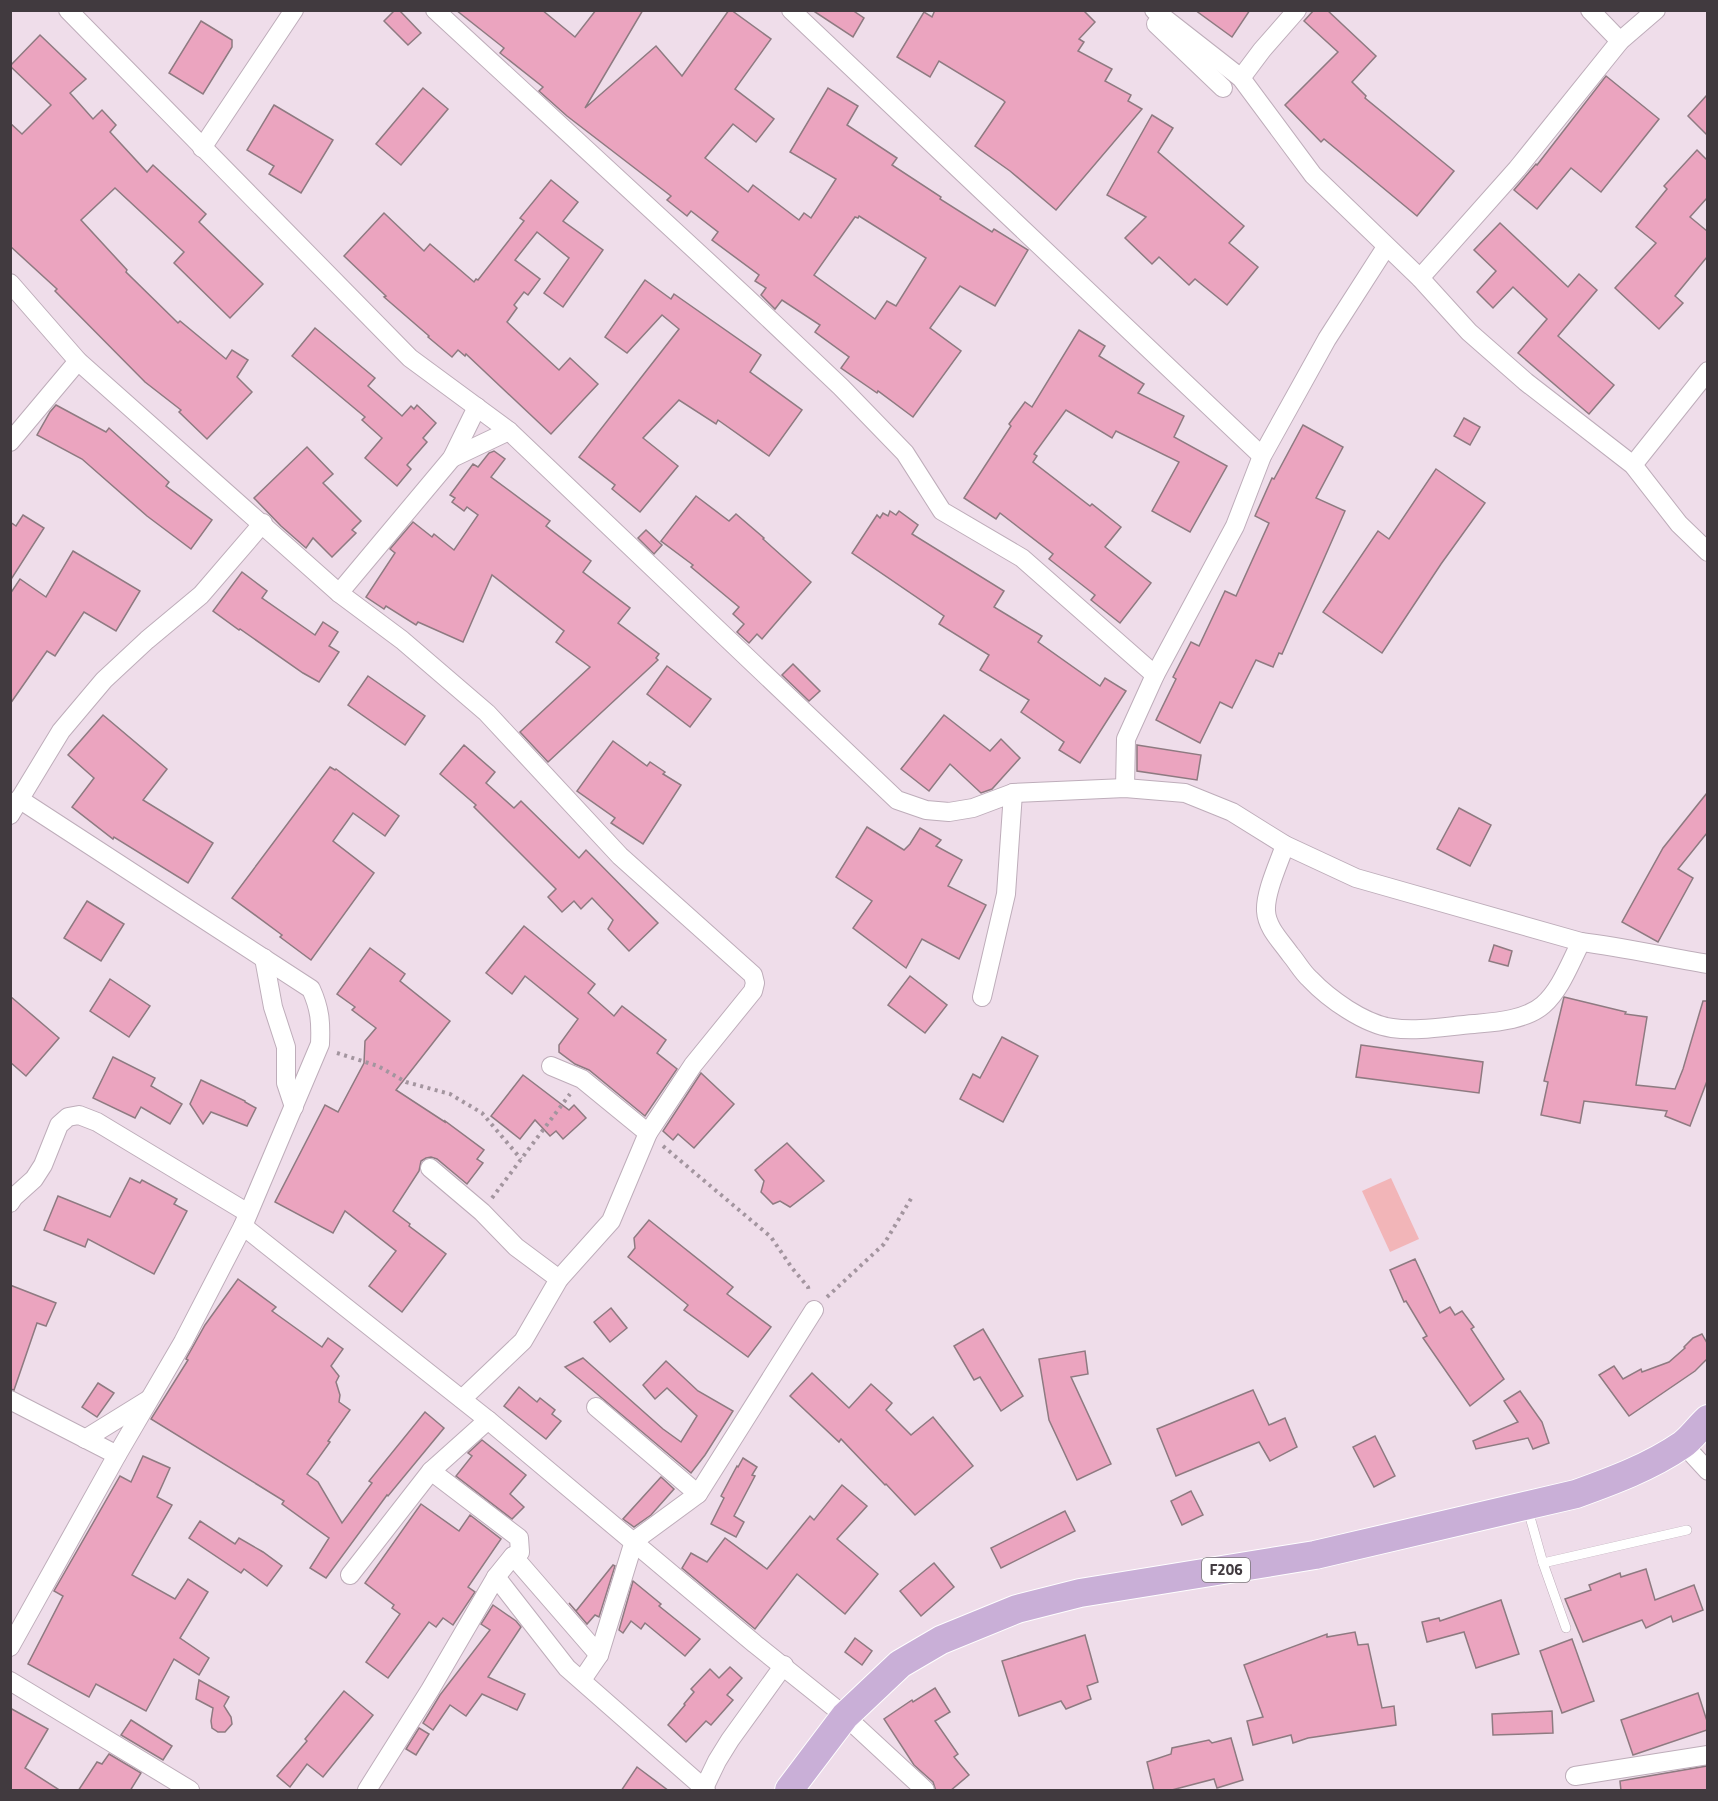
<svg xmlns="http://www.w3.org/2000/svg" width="1718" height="1801" viewBox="0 0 1718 1801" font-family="'Titillium Web',sans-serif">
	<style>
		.green { fill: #f2b5b8 }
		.building { fill: #eba4bf; stroke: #8e7a81; stroke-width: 1.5; fill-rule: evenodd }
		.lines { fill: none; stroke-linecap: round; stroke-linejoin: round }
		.service-casing { stroke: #beadba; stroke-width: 10 }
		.minor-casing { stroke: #beadba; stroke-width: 20 }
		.primary-casing { stroke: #fff; stroke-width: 30 }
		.path { stroke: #a3959f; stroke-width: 4; stroke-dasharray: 3 4.5; stroke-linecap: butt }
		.service { stroke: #fff; stroke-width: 9 }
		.minor { stroke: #fff; stroke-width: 18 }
		.primary { stroke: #c9afd7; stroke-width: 28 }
		.labels { text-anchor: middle; stroke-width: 4.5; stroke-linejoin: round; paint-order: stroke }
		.shield { fill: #fff; stroke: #7a7579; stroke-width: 1.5 }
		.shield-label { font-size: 15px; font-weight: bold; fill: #413a3f }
	</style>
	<rect width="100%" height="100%" fill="#efddea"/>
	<!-- green -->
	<path class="green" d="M1391,1178L1419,1239L1390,1252L1362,1191Z"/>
	<!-- building -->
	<g class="building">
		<path d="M395,10H399L421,33L408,45L384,21Z"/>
		<path d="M456,10H542L575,37L596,10H643L585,108L656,46L682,76L729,10H731L771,39L735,89L774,119L756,142L733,124L705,158L748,192L753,185L799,220L804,213L811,218L836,179L790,152L828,88L858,106L847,125L897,158L892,165L941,197L940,199L992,232L994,229L1028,250L995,306L960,286L930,328L961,351L913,417L878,391L877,393L841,368L849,357L815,332L820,325L782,300L775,309L761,295L766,288L755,281L759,275L712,240L718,232L691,211L687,216L667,200L671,196L567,116L539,91L543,87L500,53L504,48ZM859,216L926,258L896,306L887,301L875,319L814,275L855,217L858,218Z"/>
		<path d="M812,10H852L864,18L853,37Z"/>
		<path d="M935,10H1083L1095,22L1079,39L1084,42L1078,51L1112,69L1105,81L1131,95L1128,101L1142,109L1056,210L1010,171L975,146L1005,102L1003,100L939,61L930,77L897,57L924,12L932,17Z"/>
		<path d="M1195,10H1250L1232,37Z"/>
		<path d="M1314,10H1327L1376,56L1352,82L1366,96L1365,98L1454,171L1417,216L1324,139L1321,142L1285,105L1338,52L1304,21Z"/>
		<path d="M201,21L232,40V47L203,94L169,73Z"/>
		<path d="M40,35L86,79L70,93L93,119L102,110L116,125L110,132L147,172L153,165L206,214L199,222L263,284L230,318L174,263L184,252L115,188L81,220L127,270L126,272L178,323L180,321L226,359L232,350L248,360L237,377L252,392L207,439L179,412L181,410L145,382L55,291L57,289L10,246V123L22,134L51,105L10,66Z"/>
		<path d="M1606,76L1659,119L1601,192L1571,168L1537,209L1514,190L1536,164L1537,165Z"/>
		<path d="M423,88L448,109L401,165L376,144Z"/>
		<path d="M1707,95V135L1688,116Z"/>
		<path d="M274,105L333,140L301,193L269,174L274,166L247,150Z"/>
		<path d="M1152,115L1173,128L1158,152L1244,226L1229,243L1258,267L1227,305L1195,279L1189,285L1159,257L1152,264L1125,238L1146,217L1107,195Z"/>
		<path d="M1697,150L1707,160V198L1690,217L1707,231V257L1675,296L1683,303L1659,329L1615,288L1656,243L1636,227L1667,189L1664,186Z"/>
		<path d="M551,180L578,202L563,221L603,250L563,307L544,293L569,258L537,232L515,260L540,279L528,295L524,292L514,305L517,308L507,322L559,370L570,358L598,384L551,434L466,354L465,356L458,350L452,357L428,337L429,336L384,297L386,296L344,256L384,213L424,251L430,244L474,282L476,279L478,280L524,221L520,218Z"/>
		<path d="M1500,223L1568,287L1579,274L1597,290L1558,336L1614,385L1589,414L1518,353L1547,319L1513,287L1493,308L1477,292L1496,271L1474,250Z"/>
		<path d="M645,280L671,299L674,294L761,355L750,372L802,410L769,456L718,420L716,424L679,400L643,438L678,466L640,512L612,489L615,485L579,457L679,329L662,315L627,353L605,337Z"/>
		<path d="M315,328L375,378L368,386L402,416L411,406L414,409L417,405L436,423L423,438L427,442L407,465L411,469L397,486L365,458L382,438L362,420L365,417L292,356Z"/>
		<path d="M1079,330L1105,346L1099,356L1144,384L1138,393L1184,416L1174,437L1227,466L1190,532L1152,511L1179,462L1116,431L1112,438L1066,410L1034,454L1037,456L1033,462L1090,506L1092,504L1121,527L1105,547L1151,583L1120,623L1091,600L1095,595L1049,559L1053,554L1000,513L996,519L964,498L1011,426L1009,424L1025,402L1032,407Z"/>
		<path d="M56,405L106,432L109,428L169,482L166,486L212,520L191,549L147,516L82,459L37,435L50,412Z"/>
		<path d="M1464,418L1480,427L1470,445L1454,436Z"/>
		<path d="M1303,425L1343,447L1316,498L1345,511L1282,654L1279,653L1273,667L1256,660L1232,708L1220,702L1200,743L1156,720L1176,679L1173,677L1191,642L1199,646L1225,591L1236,596L1269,523L1255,516L1272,478L1274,479Z"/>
		<path d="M307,447L333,474L323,483L361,521L352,530L356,533L332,557L313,538L306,548L281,526L254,498Z"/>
		<path d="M494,451L505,459L491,477L550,521L546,526L591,561L583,572L630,608L618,623L659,654L656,658L658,660L548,762L520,732L590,667L556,642L564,631L492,575L463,642L418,622L416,625L386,606L384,609L366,597L395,553L390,549L413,522L432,537L434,534L454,550L478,515L467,507L464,511L452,502L455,498L450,495L473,464L478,467L489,453Z"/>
		<path d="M1436,469L1485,503L1441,564L1382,653L1323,612L1378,531L1389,539Z"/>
		<path d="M696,496L729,521L736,514L764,538L763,539L811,582L762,639L757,634L749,643L737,632L744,624L733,614L739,607L691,567L693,565L661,541Z"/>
		<path d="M890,511L896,515L899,511L918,525L912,534L1004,591L994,607L1042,636L1038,642L1100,686L1105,678L1126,691L1080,763L1059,750L1064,742L1021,712L1029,700L980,670L989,655L939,624L944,616L852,553L877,515L880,518L883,513L888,516Z"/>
		<path d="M23,515L44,528L10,581V522L16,526Z"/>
		<path d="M646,530L662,545L654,554L638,538Z"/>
		<path d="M73,551L140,591L116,631L84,612L55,656L47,651L10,704V594L20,579L46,597Z"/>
		<path d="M242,572L267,591L262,598L315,635L323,622L338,632L329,646L339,652L319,682L303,673L240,629L239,630L213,611Z"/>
		<path d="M793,664L820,691L809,701L782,675Z"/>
		<path d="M667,666L711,699L690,727L647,694Z"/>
		<path d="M368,676L425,716L405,745L348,705Z"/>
		<path d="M103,715L167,769L143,800L213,843L188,883L114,837L113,839L72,807L94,778L68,755Z"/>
		<path d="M944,715L990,751L1001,739L1020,758L992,789L981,793L950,764L929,791L901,769Z"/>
		<path d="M613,741L647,766L650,762L665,772L663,774L681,785L643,844L611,823L615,818L577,791Z"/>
		<path d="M464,745L495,772L486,783L514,808L521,801L579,858L586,850L658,923L629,951L608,929L613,920L592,898L581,909L574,901L562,912L548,897L556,889L474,807L476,805L440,774Z"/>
		<path d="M1137,745L1201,755L1197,780L1137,771Z"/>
		<path d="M330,767L335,770L336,769L399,816L385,836L353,813L333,841L374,873L311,960L280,937L282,935L232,898Z"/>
		<path d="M1707,793V833L1678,869L1693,878L1658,942L1622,922L1663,848Z"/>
		<path d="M1459,808L1491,825L1470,866L1437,849Z"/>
		<path d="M867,827L904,850L910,844L920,828L941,840L936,846L962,860L948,886L986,905L959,959L922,939L906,968L853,928L872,901L836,877Z"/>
		<path d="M87,901L124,924L101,961L64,938Z"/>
		<path d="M524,926L595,984L588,993L614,1016L622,1006L666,1040L657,1053L677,1069L645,1116L589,1070L575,1064L559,1052V1045L578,1019L525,976L512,994L486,973Z"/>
		<path d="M1494,945L1512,951L1508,966L1489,961Z"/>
		<path d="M370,948L405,974L400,981L450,1021L396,1090L445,1122V1121L484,1150L477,1159L483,1163L467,1184L437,1159L431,1157L426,1158L421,1161L419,1171L393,1211L410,1224L409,1226L446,1254L402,1312L369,1286L396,1251L345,1211L333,1233L275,1202L325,1105L338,1112L364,1063L365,1041L376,1028L352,1010L355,1007L337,994Z"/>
		<path d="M910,976L947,1005L925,1033L888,1005Z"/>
		<path d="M110,979L150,1006L129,1037L90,1011Z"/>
		<path d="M10,996L59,1038L26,1076L10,1062Z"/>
		<path d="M1564,997L1626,1012L1625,1014L1647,1017L1636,1085L1675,1089L1683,1069L1703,1001H1707V1081L1690,1126L1665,1116L1667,1111L1584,1101L1580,1123L1541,1115L1548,1082L1544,1081Z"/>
		<path d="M1002,1037L1038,1056L1003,1122L960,1099L973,1074L980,1078Z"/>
		<path d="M1361,1045L1483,1062L1479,1093L1356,1077Z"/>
		<path d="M113,1057L155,1078L151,1086L182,1104L170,1124L141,1107L135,1118L93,1098Z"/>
		<path d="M701,1073L734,1104L694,1148L678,1134L673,1140L663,1131Z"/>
		<path d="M523,1075L569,1110L574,1105L586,1118L563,1139L556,1131L550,1136L535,1120L520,1139L491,1116Z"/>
		<path d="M201,1080L245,1101V1102L256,1108L247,1126L211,1112L203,1124L190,1104Z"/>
		<path d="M787,1143L824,1181L790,1207L780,1201L773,1204L761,1192L764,1181L755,1170Z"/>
		<path d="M130,1178L140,1183L142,1180L177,1199L174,1204L187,1211L154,1274L88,1239L85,1247L44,1230L58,1196L110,1217Z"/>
		<path d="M649,1220L733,1287L727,1294L771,1327L748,1357L684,1310L688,1305L628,1257L635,1248L634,1238Z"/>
		<path d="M1415,1259L1440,1313L1450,1307L1455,1315L1462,1311L1474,1327L1471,1329L1504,1379L1470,1406L1423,1338L1427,1336L1406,1301L1404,1302L1390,1270Z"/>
		<path d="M238,1279L276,1307L272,1311L322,1347L328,1338L343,1349L331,1366L339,1376L336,1382L340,1395L339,1402L350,1410L328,1441L330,1442L307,1474L318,1482L342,1523L372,1483L369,1481L425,1412L444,1428L388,1496L387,1495L326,1578L310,1568L329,1538L282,1504L284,1501L151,1419L188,1360L186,1359L205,1325Z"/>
		<path d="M10,1285L56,1303L46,1326L37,1323L14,1390L10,1389Z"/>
		<path d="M611,1308L627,1328L610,1342L594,1322Z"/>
		<path d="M983,1329L1023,1396L1001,1411L980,1377L974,1380L954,1346Z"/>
		<path d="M1702,1334L1707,1343V1359L1695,1371L1629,1416L1599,1375L1614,1366L1623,1379L1641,1369L1642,1372L1669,1362L1685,1348L1684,1347L1693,1338Z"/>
		<path d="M1085,1351L1088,1374L1071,1377L1111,1464L1077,1480L1049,1420L1039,1359Z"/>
		<path d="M583,1358L663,1429L681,1442L697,1416L667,1388L655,1399L643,1385L666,1361L698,1391L733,1411L705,1455L691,1473L565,1367Z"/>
		<path d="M812,1373L849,1408L871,1384L892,1403L886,1410L911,1435L933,1417L973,1466L915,1515L886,1484L885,1485L841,1439L839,1442L790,1396Z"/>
		<path d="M98,1383L114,1393L97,1417L82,1407Z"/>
		<path d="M519,1387L537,1402L540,1398L555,1410L552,1414L561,1421L546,1439L504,1406Z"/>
		<path d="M1253,1390L1269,1425L1285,1418L1297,1447L1270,1461L1259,1442L1176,1476L1157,1429Z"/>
		<path d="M1520,1391L1542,1422L1549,1443L1533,1449L1528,1438L1476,1449L1473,1441L1518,1422L1504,1401Z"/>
		<path d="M1375,1436L1395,1476L1374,1487L1353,1447Z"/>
		<path d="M482,1440L526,1475L510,1494L524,1507L512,1519L456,1476L472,1456L468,1453Z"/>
		<path d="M143,1456L170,1468L157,1497L172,1505L132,1575L175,1599L188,1579L208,1592L180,1638L209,1658L199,1675L174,1659L146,1711L96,1684L89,1697L28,1664L63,1596L54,1591L120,1476L131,1482Z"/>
		<path d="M743,1458L757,1467L752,1475L755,1476L734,1516L744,1522L736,1537L711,1524L724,1498L721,1496L737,1466L738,1467Z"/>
		<path d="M661,1477L674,1489L651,1515L634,1527L623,1519Z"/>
		<path d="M842,1485L867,1506L837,1539L878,1574L845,1614L797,1574L755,1629L682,1568L691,1553L707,1562L725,1538L767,1569L810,1516L814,1520Z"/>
		<path d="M1191,1491L1203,1515L1182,1525L1171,1501Z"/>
		<path d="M421,1504L459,1531L470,1515L501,1539L468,1587L475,1592L453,1625L443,1618L436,1627L429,1622L388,1678L366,1662L400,1614L392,1608L394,1605L365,1583Z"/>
		<path d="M1065,1511L1075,1531L1001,1568L991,1548Z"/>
		<path d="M200,1521L235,1544L239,1538L263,1552L282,1566L267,1586L244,1569L241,1573L189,1538Z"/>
		<path d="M934,1563L954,1587L921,1616L900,1591Z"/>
		<path d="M613,1565L615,1566L599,1617L595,1615L587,1624L569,1603L576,1611Z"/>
		<path d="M1646,1569L1655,1600L1694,1585L1703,1610L1673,1622L1671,1616L1646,1628L1642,1620L1583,1642L1565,1599L1591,1590L1589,1585L1620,1573L1621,1577Z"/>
		<path d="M633,1581L661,1604L659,1606L700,1639L685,1656L645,1623L641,1629L631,1621L623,1633L619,1630Z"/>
		<path d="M1501,1600L1519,1654L1476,1668L1464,1632L1427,1642L1422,1622L1439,1618L1440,1621Z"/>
		<path d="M493,1605L516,1621L521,1627L488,1677L525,1694L517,1710L482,1694L466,1716L450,1705L433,1730L423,1723L440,1695L490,1630L481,1624Z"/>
		<path d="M1355,1632L1358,1645L1368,1644L1382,1708L1394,1706L1396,1725L1308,1738L1293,1743L1291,1735L1253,1745L1247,1721L1263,1717L1244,1665L1327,1634V1637Z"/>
		<path d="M1085,1635L1098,1682L1087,1686L1091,1699L1066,1709L1061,1701L1019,1716L1002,1661Z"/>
		<path d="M855,1638L872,1651L862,1665L845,1652Z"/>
		<path d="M1572,1639L1594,1701L1562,1713L1540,1651Z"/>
		<path d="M730,1667L742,1678L727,1695L733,1700L711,1725L706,1721L686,1742L668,1725L685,1705L684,1704L694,1692L691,1689L710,1669L719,1678Z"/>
		<path d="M199,1680L229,1697L224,1706L231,1717L232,1724L225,1732H218L212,1728L211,1721L213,1708L196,1699Z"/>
		<path d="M935,1688L950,1712L935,1721L958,1754L954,1757L969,1775L950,1791H936L933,1782L914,1765L884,1719L912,1700L913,1702Z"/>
		<path d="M344,1691L373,1715L323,1777L307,1764L290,1787L277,1776L307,1741L305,1739Z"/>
		<path d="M1698,1693L1707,1721V1730L1633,1755L1621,1720Z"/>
		<path d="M10,1708L48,1729L25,1768L61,1791H10Z"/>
		<path d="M1552,1711L1553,1733L1493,1735L1492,1714Z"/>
		<path d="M131,1720L172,1746L163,1760L121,1735Z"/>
		<path d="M419,1728L429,1734L416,1755L406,1749Z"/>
		<path d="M1231,1738L1243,1780L1217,1788L1214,1779L1168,1791H1154L1147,1762L1171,1754L1172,1748L1209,1740L1212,1743Z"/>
		<path d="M109,1754L141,1773L130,1791H78L97,1762L102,1764Z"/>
		<path d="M1707,1766V1791H1621L1620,1781Z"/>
		<path d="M637,1767L669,1791H621Z"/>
	</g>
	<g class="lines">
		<defs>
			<g id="service">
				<path d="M1528,1510L1543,1563L1566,1628"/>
				<path d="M1543,1563L1687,1530"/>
			</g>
			<g id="minor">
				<path d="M68,10L410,358L509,431L897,800L926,810L949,812L973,808L1013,793L1125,788L1185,793L1232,812L1285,845L1356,878L1581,942C1623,947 1665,957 1708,964"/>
				<path d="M435,10L746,297L841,387L905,453L942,511L1022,558L1155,675"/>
				<path d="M791,10L1262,456"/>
				<path d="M1154,10L1241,78L1313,175L1420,278L1469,332L1526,382L1633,465L1679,524L1708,552"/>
				<path d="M1590,10L1620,41"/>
				<path d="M1156,24L1223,88"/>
				<path d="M1241,78L1262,50L1297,10"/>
				<path d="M202,148L294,10"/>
				<path d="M1420,278L1517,169L1620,41L1656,10"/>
				<path d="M10,283L78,361L339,593L402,640L487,713L620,856L753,975L755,983L753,991L693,1065L648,1133L611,1221L559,1279L523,1341L462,1399"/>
				<path d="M10,442L78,361"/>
				<path d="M452,458L509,431"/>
				<path d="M1633,465L1708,371"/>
				<path d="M339,593L452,458L477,407"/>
				<path d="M1125,788L1126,739L1155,675L1235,526L1262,456L1327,339L1386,247"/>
				<path d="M10,815L61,731L104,680L147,640L201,595L263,523"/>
				<path d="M1285,845C1279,863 1265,892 1266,911C1267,928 1281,941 1290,954C1297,962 1302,972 1310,979C1329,999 1364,1024 1392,1028C1418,1032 1447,1026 1474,1024C1495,1022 1526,1020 1543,1005C1561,989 1570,963 1581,942"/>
				<path d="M264,958L273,1007L286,1047V1083L294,1107"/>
				<path d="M982,997L1006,894L1013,793"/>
				<path d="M551,1066L582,1079L648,1133"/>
				<path d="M430,1168L482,1212L516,1247L559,1279"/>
				<path d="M10,1203L14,1197L34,1179L43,1165L59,1125L68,1117L79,1115L97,1122L248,1213"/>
				<path d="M243,1226L488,1420L755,1644L845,1716L925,1790"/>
				<path d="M10,1400L117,1455"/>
				<path d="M596,1407L698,1494"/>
				<path d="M85,1439L148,1400"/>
				<path d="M1683,1444L1708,1471"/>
				<path d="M513,1556L599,1655"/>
				<path d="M350,1575L431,1471L488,1420"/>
				<path d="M496,1577L567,1668L706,1790"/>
				<path d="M10,1647L117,1455L183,1342L243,1226L320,1044C321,1022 320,1009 311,989L19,799"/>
				<path d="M582,1680L599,1655L634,1541L698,1494L814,1310"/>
				<path d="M10,1681L190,1790"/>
				<path d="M1575,1776L1708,1755"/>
				<path d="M704,1788L717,1761L730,1740L784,1665"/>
				<path d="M367,1790L430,1690L496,1577L513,1556L520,1552L519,1538L431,1471"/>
			</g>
			<path id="primary" d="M789,1790L845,1716L900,1664L941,1640L1017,1609L1080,1593L1315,1555L1576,1494C1612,1481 1650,1467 1682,1445C1691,1439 1699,1427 1708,1419"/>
		</defs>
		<!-- service casing -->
		<use href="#service" class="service-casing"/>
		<!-- minor casing -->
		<use href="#minor" class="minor-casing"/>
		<!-- primary casing -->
		<use href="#primary" class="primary-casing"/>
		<!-- path -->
		<g class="path">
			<path d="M337,1053L378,1066L406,1082L450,1094L482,1113L521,1159"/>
			<path d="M663,1146L771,1237L792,1268L808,1287L809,1292"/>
			<path d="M492,1198L570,1094"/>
			<path d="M827,1297L884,1244L912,1197"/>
		</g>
		<!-- service -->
		<use href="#service" class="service"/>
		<!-- minor -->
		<use href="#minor" class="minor"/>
		<!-- primary -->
		<use href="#primary" class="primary"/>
	</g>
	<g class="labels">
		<!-- shield labels -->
		<rect class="shield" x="1202" y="1558" width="48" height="24" rx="4.5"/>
		<g class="shield-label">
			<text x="1226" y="1575">F206</text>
		</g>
	</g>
	<!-- border -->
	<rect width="1718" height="1801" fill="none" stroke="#413a3f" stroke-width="24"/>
</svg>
